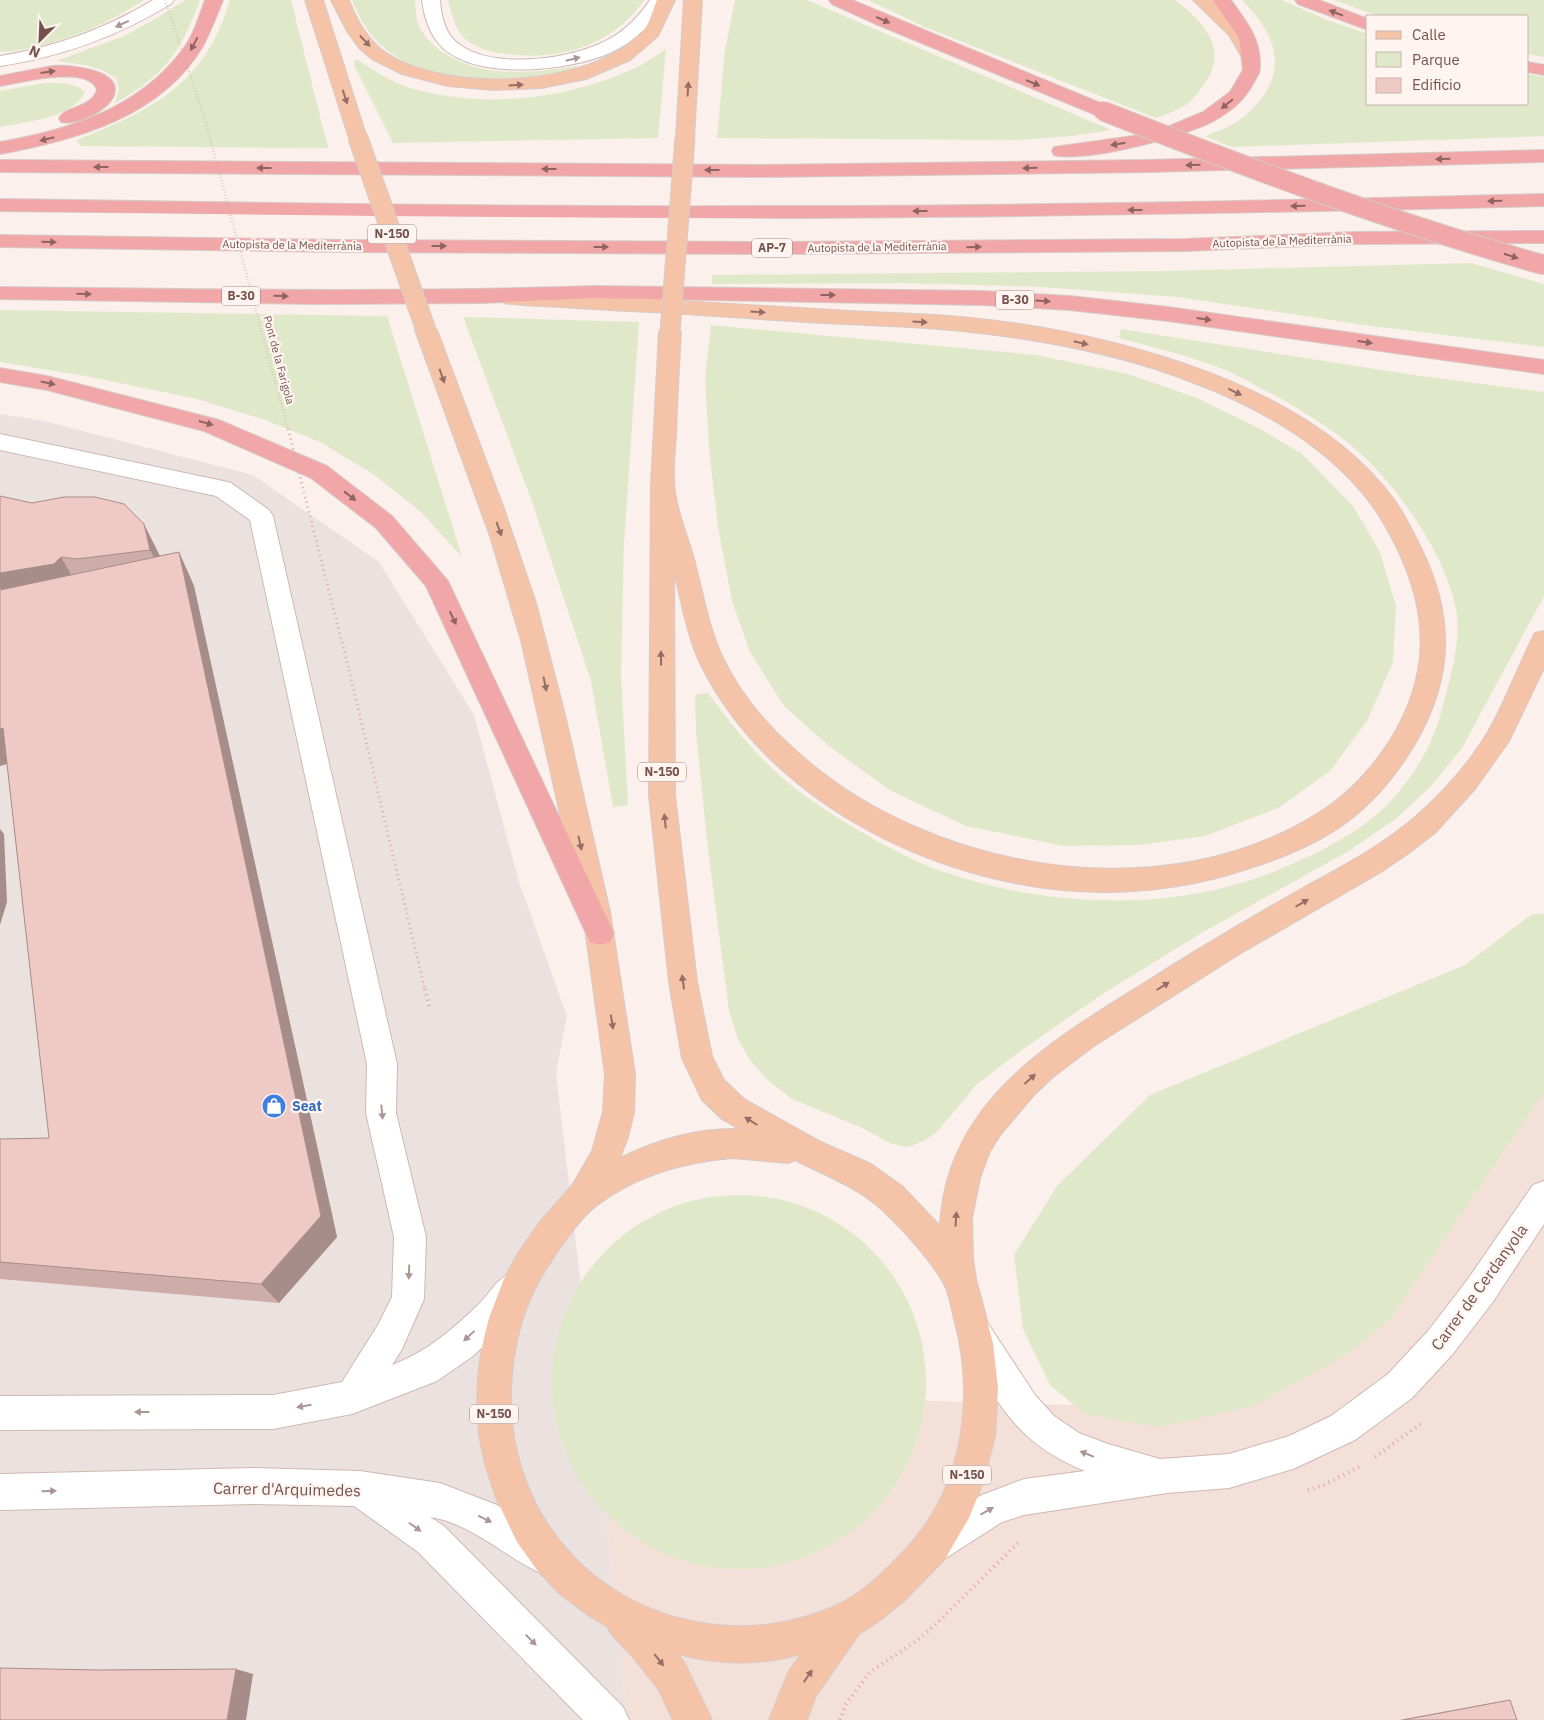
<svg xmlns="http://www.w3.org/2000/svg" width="1544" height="1720" viewBox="0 0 1544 1720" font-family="'IBM Plex Sans',sans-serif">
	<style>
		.residential { fill: #f3e0d9 }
		.industrial { fill: #ebe2e0 }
		.green { fill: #dfe9c9 }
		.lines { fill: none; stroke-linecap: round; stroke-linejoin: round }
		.minor-casing { stroke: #cfb8b3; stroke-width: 2 }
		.major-casing { stroke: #d6cbca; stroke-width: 2 }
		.highway-casing { stroke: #d6cbca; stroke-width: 2 }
		.path-far1 { stroke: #d5aca6; stroke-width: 3; stroke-dasharray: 1 4; stroke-linecap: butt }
		.path { stroke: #d5aca6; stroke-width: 4; stroke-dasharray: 1 4.5; stroke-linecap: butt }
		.minor { fill: #fff; fill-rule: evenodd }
		.major { fill: #f5c3a8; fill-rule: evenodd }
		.highway { fill: #f1a6a7; fill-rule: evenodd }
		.major-bridge-casing { stroke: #d6cbca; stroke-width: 21; stroke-linecap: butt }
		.highway-bridge-casing { stroke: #d6cbca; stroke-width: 21; stroke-linecap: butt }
		.path-bridge-far1 { stroke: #d5aca6; stroke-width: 2.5; stroke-dasharray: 0.5 2.5; stroke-linecap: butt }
		.path-bridge { stroke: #d5aca6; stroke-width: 3; stroke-dasharray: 1 4; stroke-linecap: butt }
		.major-bridge { stroke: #f5c3a8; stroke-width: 19 }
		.highway-bridge { stroke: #f1a6a7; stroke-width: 19 }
		.wall { fill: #ceada9 }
		.shaded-wall { fill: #a78d89 }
		.building { fill: #efc9c4; stroke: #a78d89 }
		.oneway { fill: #8e6361 }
		.oneway2 { fill: #ac9795 }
		.oneway3 { fill: #956e65 }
		.labels { text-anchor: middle; stroke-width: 4.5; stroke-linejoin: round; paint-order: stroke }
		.far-street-label { font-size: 11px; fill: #75524f; stroke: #fef5f1 }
		.shield { fill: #fef5f1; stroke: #9e8380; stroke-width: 1 }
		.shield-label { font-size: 12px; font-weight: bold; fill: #75524f }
		.shop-label { font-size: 14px; font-weight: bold; fill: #366cbe; stroke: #fef5f1; text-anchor: start }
		.near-street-label { font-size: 16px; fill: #75524f; stroke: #fef5f1 }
	</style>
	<rect width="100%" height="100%" fill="#fbf0eb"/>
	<!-- residential -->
	<path class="residential" d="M1544,963V1720H627L595,1406L758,1396L1105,1406Z"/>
	<!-- industrial -->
	<path class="industrial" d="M0,414L44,421L253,475L379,562L474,715L519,882L567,1016L556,1073L595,1406L627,1720H0Z"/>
	<!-- green -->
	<g class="green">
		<path d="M0,0H144C104,27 48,49 0,52Z"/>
		<path d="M185,0H200C181,52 164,76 115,103L119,89L116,78C97,65 78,64 56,61L124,36L157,18Z"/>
		<path d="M230,0H291L328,148L80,146L77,140C153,110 206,83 230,0Z"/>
		<path d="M352,0H415C416,7 415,16 418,23C421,32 429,41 436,47C475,79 529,74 576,66L580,68C521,83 421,90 375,39C365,28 358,14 352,0Z"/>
		<path d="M448,0H644C613,46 559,61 506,54C491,52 476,49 464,38C455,29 451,13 448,0Z"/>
		<path d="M735,0H807L1111,130L1072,136L1020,140L717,138L725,50Z"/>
		<path d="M868,0H1175C1205,22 1230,51 1203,86C1197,94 1190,103 1181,108C1173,112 1164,115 1156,118L927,28Z"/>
		<path d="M1242,0H1282L1327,20L1368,34V104H1528V74L1544,77V136L1231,147L1205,136C1219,131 1235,125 1246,115C1290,76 1280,38 1242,0Z"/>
		<path d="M1334,0H1544V57L1528,54V16H1378Z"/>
		<path d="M666,49L658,138L393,143L354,65L356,59C373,70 391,82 410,88C483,109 565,100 633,69C645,64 655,56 666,49Z"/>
		<path d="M45,83C58,83 75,82 85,92C73,118 25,122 0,127V91Z"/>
		<path d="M1471,263L1544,284V347L1371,326L1178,297L1041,287L903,283L712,284V275L1167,271Z"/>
		<path d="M0,310L387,316L462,557L420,511L373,474L320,442L265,420L197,399L86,376L0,362Z"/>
		<path d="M463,317L639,322L624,544L621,674L628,805L613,807L591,681L531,499Z"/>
		<path d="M711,325L1036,355L1128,374L1197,398L1262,430L1302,454L1353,506L1380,552L1396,606L1393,662L1367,721L1330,771L1278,808L1205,836L1139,845L1064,846L966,826L891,791L830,747L784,706L750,652L732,601L718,527L709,448L705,377Z"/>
		<path d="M1121,329L1407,374L1544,392V596L1462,748L1432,785L1397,818L1347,852L1203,932L1101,995L1019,1052L976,1085L936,1133L922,1142L907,1147L892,1144L860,1127L792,1099L769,1081L749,1059L738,1039L729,1011L708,849L696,732L695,695L708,693C729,722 752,750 779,775C798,792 821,807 843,821C871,838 902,856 933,868C1039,907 1166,914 1273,872C1312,856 1353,837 1385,807C1404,788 1423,761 1433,736C1439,723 1442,708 1446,694C1453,667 1461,637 1456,609C1445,552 1392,477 1347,442C1321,422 1291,404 1261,388C1249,382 1236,374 1223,369C1189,356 1153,347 1119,338Z"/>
		<path d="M1532,914H1544V1092L1391,1318L1349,1353L1254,1406L1158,1427L1085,1414L1050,1385L1023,1329L1014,1255L1057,1186L1150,1095L1465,965Z"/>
		<circle cx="739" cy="1382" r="187"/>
	</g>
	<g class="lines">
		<defs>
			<g id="minor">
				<path d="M153,0H174L171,4C118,36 62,57 0,66V56C55,47 105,29 153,0Z"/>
				<path d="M422,0H440C441,13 444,29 453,39C484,71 564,60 599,44C621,35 637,19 650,0H668C653,22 637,40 612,52C572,71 478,81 443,48C430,36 424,17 422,0Z"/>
				<path d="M0,434L223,481L231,483L269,510L273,516L397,1064L396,1113L426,1237L424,1299L402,1349L392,1365C428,1351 452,1330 479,1304C492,1291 495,1280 512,1273L524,1277L528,1289L524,1301L505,1325L473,1356L437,1381L352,1414L273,1429L0,1430V1396L273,1395L342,1382L378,1325L392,1297L394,1237L366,1113L367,1064L250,520L216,496L0,450Z"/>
				<path d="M1544,1181V1224L1492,1303L1452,1355L1412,1398L1355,1440L1293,1469L1229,1488L1167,1493L1024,1515L1002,1522L949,1556L936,1561L923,1556L918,1543L923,1530L949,1512L982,1495L1024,1479L1085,1471C1015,1442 1001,1406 963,1346L958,1334L963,1322L975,1317L987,1322L1035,1395L1054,1416L1079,1433L1108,1444L1160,1459L1229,1454L1289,1436L1331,1416L1388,1374L1428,1331L1468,1279L1533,1185Z"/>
				<path d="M254,1468L360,1471L440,1483L497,1505L558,1544L563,1557L558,1570L545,1575C505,1558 474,1524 430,1517L444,1526L623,1707L629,1720H583L418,1552L354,1506L254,1504L0,1510V1474Z"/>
			</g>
			<g id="major">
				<path d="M305,0H323L367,138L365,142L358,144L351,142L349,138Z"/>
				<path d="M331,0H349C356,19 366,37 382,50C443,95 592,88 643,31C650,24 653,9 657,0H675L658,36L630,60L586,79L541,88L494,90L448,86L402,74L372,59L359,48L347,31Z"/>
				<path d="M684,0H702L694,138L692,142L685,144L678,142L676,138Z"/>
				<path d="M1193,0H1213C1232,15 1248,32 1258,55L1255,59L1249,60L1243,59L1229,35Z"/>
				<path d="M511,291C618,297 725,303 833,310C876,313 919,313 961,317C1036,324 1111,339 1182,363C1262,390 1344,431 1395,501C1405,515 1413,532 1421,548C1454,615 1454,676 1416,742C1375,812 1327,844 1250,868C1203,884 1153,892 1102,892C949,891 771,807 701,665C687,636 682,603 674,572L675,795L697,982L712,1056L724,1080L744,1099L821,1142L871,1164L902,1186L940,1226C946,1103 1048,1043 1141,985C1194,951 1248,919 1303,888C1341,867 1380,847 1414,818C1445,791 1475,757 1494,721C1509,692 1520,662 1535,633L1544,631V668L1509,741L1475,789L1435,833L1409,853L1381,872L1241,953L1094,1046L1053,1077L1034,1095L1001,1134L990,1151L980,1178L972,1218L973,1259L976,1279L993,1343L998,1388L995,1436L983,1483L969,1518L945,1559L904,1601L879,1621L859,1634L816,1696L807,1720H769L789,1671L801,1654C759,1666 719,1665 678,1654L685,1664L712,1720H673L659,1690L633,1657L611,1634L608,1627L588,1615L561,1595L537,1570L517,1542L496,1498L485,1464L479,1435L477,1405L478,1376L482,1347L489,1318L504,1279L518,1253L539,1223L573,1184L592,1151L603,1112L605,1074L584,921L521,640L490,536L415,330L419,325L426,323L433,325L437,330L503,506L536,603L565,715L610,912L635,1074L634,1112L628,1137L620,1158C656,1140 698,1128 739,1129L722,1119L702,1100L682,1058L669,982L649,795L651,485L659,332L663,327L670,325L677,327L681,332C679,366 677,401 676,435C675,450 673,466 674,481C675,507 687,534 694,559C703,592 708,627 723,658C739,692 765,723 793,748C927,873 1169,914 1326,808C1351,791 1372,768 1389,742C1430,677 1430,615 1396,546C1386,526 1375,506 1359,489C1316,440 1257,407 1197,384C1122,354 1041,339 962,331C924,327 886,326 847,324C782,321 718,316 653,312C622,311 591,309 561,307C542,306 522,306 504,303L501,298L504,293ZM732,1158L788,1163L795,1160C824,1175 855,1186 880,1208C900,1226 935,1264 946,1288C950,1298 952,1312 955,1322C974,1396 964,1481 913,1541C893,1564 862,1595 833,1607C803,1620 763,1628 730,1626C603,1620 508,1520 511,1392C512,1347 523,1304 548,1266C559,1249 580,1218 596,1206C635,1176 683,1162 732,1158Z"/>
			</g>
			<g id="highway">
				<path d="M205,0H223C217,15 211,31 203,46C161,117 76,140 0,154V142C69,130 140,108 183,49C194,35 199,16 205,0Z"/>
				<path d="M829,0H852L1110,107L1112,111L1110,115L1103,117L1096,115L878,25L832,4Z"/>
				<path d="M1213,0H1231C1247,23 1261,38 1260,68C1260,73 1256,78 1254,82C1245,99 1234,109 1217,119C1190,136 1085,163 1054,155L1052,151L1054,147L1133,136L1167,127L1203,112L1230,92L1243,70L1239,38Z"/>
				<path d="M1295,0H1319L1368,19V30L1298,4Z"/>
				<path d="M1528,62L1544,65V75L1528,72Z"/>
				<path d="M52,66C66,65 117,68 115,91C113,109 77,126 61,122L59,118C67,105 90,109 97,90C89,64 19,83 0,86V76Z"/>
				<path d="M1544,150V162L1148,172L760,177L0,172V160L760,165L1148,160Z"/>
				<path d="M1544,194V206C1291,212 1037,217 784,218C522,218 261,215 0,211V199C261,203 522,207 784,206C1037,206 1291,200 1544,194Z"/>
				<path d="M1544,231V243L1355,244L1185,251L778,254L339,252L0,247V235L339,240L778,242L1185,239L1355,232Z"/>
				<path d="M593,286L983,291L1070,296L1168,307L1544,360V374L1168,321L1070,310L983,305L593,298L482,303L316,304L0,299V287C198,289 395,293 593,286Z"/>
				<path d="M0,368L47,376L219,420L327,466L392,516L448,581L614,933L610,942L600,945L590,942L426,586L376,528L311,478L204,431L47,390L0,382Z"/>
			</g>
		</defs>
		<!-- minor casing -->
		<use href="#minor" class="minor-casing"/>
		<!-- major casing -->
		<use href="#major" class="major-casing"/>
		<!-- highway casing -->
		<use href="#highway" class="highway-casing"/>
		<!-- path-far1 -->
		<path class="path-far1" d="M349,670L425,990"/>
		<!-- path -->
		<g class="path">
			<path d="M425,989L430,1009"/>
			<path d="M1375,1457L1423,1422"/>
			<path d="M1308,1490L1324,1485L1361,1466"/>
			<path d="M840,1720L846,1704L870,1672L915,1642L936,1624L1018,1543"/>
		</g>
		<!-- minor -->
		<use href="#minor" class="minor"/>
		<!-- major -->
		<use href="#major" class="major"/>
		<!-- highway -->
		<use href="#highway" class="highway"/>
		<defs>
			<g id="major-bridge">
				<path d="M358,138L426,330"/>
				<path d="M670,332L685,138"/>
			</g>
			<path id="highway-bridge" d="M1103,111C1248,168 1394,223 1544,265"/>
		</defs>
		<!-- major-bridge casing -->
		<use href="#major-bridge" class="major-bridge-casing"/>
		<!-- highway-bridge casing -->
		<use href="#highway-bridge" class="highway-bridge-casing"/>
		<!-- path-bridge-far1 -->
		<path class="path-bridge-far1" d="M165,0L206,123L288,430"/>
		<!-- path-bridge -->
		<path class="path-bridge" d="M288,429L349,670"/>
		<!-- major-bridge -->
		<use href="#major-bridge" class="major-bridge"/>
		<!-- highway-bridge -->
		<use href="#highway-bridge" class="highway-bridge"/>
	</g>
	<!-- wall -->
	<g class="wall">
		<path d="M0,496L32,503L95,497L160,556L179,552L194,586L337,1237L279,1303L0,1279V1139L49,1138L7,764L1,590L0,588Z"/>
		<path d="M1510,1700L1517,1720H1399L1486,1704Z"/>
	</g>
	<!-- shaded-wall -->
	<g class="shaded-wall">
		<path d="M144,524L161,558L167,583L150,550Z"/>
		<path d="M179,552L194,586L337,1237L279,1303L261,1284Z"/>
		<path d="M61,557L80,590L12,608L0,588V573Z"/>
		<path d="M3,728L25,759L0,766V729Z"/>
		<path d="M0,829L4,834L7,902L0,925Z"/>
		<path d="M236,1669L253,1674L246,1720H227Z"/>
	</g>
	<!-- building -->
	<g class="building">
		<path d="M0,496L32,503L64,497H95L124,504L144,524L150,550L77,559L61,557L54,564L0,573Z"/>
		<path d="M179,552L321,1216L261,1284L0,1262V1139L49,1138L3,728L0,729V590Z"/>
		<path d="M0,1668L98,1670L236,1669L227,1720H0Z"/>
		<path d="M1510,1700L1517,1720H1403Z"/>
	</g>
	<!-- one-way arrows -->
	<defs><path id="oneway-solid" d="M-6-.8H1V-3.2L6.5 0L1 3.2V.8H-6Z" transform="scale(1.25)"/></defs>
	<g class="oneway">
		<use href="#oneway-solid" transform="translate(1336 13) rotate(-159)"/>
		<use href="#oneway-solid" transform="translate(883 20) rotate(24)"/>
		<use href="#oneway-solid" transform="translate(194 44) rotate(118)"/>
		<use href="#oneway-solid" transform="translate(48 72) rotate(-8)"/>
		<use href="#oneway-solid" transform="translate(1033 83) rotate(22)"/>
		<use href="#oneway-solid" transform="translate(1227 104) rotate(141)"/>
		<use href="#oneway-solid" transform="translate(47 139) rotate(166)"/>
		<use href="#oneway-solid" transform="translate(1118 144) rotate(171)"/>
		<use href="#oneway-solid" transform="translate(1443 159) rotate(178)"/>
		<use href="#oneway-solid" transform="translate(1193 165) rotate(179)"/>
		<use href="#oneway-solid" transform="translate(101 167) rotate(-180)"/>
		<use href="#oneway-solid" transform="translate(264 168) rotate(-180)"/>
		<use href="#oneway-solid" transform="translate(1030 168) rotate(179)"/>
		<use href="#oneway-solid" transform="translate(549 169) rotate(-180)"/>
		<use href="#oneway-solid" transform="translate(712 170) rotate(-180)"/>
		<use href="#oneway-solid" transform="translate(1495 201) rotate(179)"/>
		<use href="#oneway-solid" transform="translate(1298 206) rotate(179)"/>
		<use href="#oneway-solid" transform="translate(1135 210) rotate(180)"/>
		<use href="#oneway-solid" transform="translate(920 211) rotate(180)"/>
		<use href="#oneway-solid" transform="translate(49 242) rotate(1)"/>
		<use href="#oneway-solid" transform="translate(439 246)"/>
		<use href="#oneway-solid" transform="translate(601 247)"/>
		<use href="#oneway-solid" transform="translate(974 247) rotate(-1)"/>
		<use href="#oneway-solid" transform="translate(1511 256) rotate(17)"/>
		<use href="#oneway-solid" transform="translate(84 294) rotate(1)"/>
		<use href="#oneway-solid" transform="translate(828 295)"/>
		<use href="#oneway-solid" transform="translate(281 296) rotate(1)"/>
		<use href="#oneway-solid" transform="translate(1043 301) rotate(3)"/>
		<use href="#oneway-solid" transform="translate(1204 319) rotate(8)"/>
		<use href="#oneway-solid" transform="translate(1365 342) rotate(8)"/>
		<use href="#oneway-solid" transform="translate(48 383) rotate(12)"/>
		<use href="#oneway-solid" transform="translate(206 423) rotate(16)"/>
		<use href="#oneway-solid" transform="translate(350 496) rotate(38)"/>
		<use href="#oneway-solid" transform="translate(453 618) rotate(65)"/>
	</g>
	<g class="oneway2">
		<use href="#oneway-solid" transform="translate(122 24) rotate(155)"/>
		<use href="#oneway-solid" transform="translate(573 59) rotate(-14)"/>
		<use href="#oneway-solid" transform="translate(382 1112) rotate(84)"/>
		<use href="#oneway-solid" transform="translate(409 1272) rotate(92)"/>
		<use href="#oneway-solid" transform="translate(469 1336) rotate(137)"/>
		<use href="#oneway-solid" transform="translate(304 1406) rotate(170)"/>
		<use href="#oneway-solid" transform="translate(142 1412) rotate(180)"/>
		<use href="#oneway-solid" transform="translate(1087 1454) rotate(-158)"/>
		<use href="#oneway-solid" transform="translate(49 1491) rotate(-1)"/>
		<use href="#oneway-solid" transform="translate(987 1511) rotate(-29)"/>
		<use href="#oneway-solid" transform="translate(485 1519) rotate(26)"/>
		<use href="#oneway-solid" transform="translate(415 1527) rotate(35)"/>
		<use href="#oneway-solid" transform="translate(531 1640) rotate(45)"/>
	</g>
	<g class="oneway3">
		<use href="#oneway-solid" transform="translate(365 41) rotate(47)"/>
		<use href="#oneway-solid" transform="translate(516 85) rotate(-4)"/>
		<use href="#oneway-solid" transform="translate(688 89) rotate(-86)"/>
		<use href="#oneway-solid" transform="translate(345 97) rotate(72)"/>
		<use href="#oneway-solid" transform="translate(758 312) rotate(3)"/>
		<use href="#oneway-solid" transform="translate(920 322) rotate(4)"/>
		<use href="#oneway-solid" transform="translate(1081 343) rotate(13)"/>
		<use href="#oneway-solid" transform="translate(442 376) rotate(70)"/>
		<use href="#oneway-solid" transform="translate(1235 392) rotate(26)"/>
		<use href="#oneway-solid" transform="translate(499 529) rotate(70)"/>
		<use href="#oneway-solid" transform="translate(661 658) rotate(-90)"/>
		<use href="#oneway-solid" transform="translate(545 684) rotate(78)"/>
		<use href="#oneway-solid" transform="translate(665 821) rotate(-96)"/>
		<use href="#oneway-solid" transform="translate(580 843) rotate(77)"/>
		<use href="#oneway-solid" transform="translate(1302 903) rotate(-30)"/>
		<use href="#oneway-solid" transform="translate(683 982) rotate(-98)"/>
		<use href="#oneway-solid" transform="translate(1163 986) rotate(-32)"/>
		<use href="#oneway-solid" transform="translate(612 1022) rotate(81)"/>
		<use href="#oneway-solid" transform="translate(1030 1079) rotate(-42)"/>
		<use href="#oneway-solid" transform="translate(751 1121) rotate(-148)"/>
		<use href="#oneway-solid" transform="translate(956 1219) rotate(-86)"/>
		<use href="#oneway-solid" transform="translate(659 1660) rotate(52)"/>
		<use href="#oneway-solid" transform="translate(808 1676) rotate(-56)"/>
	</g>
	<!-- icons -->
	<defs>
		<symbol id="shop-disc" viewBox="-11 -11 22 22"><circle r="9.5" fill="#3f7fe0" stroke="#fef5f1"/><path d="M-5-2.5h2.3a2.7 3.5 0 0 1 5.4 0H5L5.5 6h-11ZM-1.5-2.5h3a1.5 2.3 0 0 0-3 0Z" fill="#fff"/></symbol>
	</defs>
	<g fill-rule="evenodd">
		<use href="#shop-disc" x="260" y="1092" width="28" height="28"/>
	</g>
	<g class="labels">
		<!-- far-street labels -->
		<g class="far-street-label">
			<text transform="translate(1282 241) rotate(-2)" y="4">Autopista de la Mediterrània</text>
			<text transform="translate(292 245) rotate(1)" y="4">Autopista de la Mediterrània</text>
			<text transform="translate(877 247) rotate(-1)" y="4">Autopista de la Mediterrània</text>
			<text transform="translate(279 360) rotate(75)" y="4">Pont de la Farigola</text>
		</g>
		<!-- shield labels -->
		<g class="shield">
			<rect x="368" y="224.5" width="48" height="19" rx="4"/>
			<rect x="752" y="238.5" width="40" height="19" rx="4"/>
			<rect x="222" y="286.5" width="38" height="19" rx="4"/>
			<rect x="996" y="290.5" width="38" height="19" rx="4"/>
			<rect x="638" y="762.5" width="48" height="19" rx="4"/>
			<rect x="470" y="1404.5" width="48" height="19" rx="4"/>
			<rect x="943" y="1465.5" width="48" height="19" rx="4"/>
		</g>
		<g class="shield-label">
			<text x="392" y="238">N-150</text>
			<text x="772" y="252">AP-7</text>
			<text x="241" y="300">B-30</text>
			<text x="1015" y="304">B-30</text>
			<text x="662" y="776">N-150</text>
			<text x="494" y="1418">N-150</text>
			<text x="967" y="1479">N-150</text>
		</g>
		<!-- shop labels -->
		<g class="shop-label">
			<text x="292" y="1111">Seat</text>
		</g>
		<!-- near-street labels -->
		<g class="near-street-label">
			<text transform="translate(1479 1287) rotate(-54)" y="6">Carrer de Cerdanyola</text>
			<text transform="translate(287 1489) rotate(1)" y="6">Carrer d'Arquimedes</text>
		</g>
	</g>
	<!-- legend -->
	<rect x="1366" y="15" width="162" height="90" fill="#fef5f1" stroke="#c7b4b0"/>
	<rect x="1376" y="31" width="25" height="8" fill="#f5c3a8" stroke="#c7b4b0"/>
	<text x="1412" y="40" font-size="15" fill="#75524f">Calle</text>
	<rect x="1376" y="52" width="25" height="15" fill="#dfe9c9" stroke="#c7b4b0"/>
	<text x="1412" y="65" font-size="15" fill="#75524f">Parque</text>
	<rect x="1376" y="78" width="25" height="15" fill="#efc9c4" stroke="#c7b4b0"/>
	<text x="1412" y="90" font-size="15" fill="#75524f">Edificio</text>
	<!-- north arrow -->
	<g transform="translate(40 40) rotate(204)" stroke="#fef5f1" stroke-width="4" paint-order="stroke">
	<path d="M0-4L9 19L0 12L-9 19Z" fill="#75524f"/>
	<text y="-8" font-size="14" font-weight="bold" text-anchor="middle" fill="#75524f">N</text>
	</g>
</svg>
